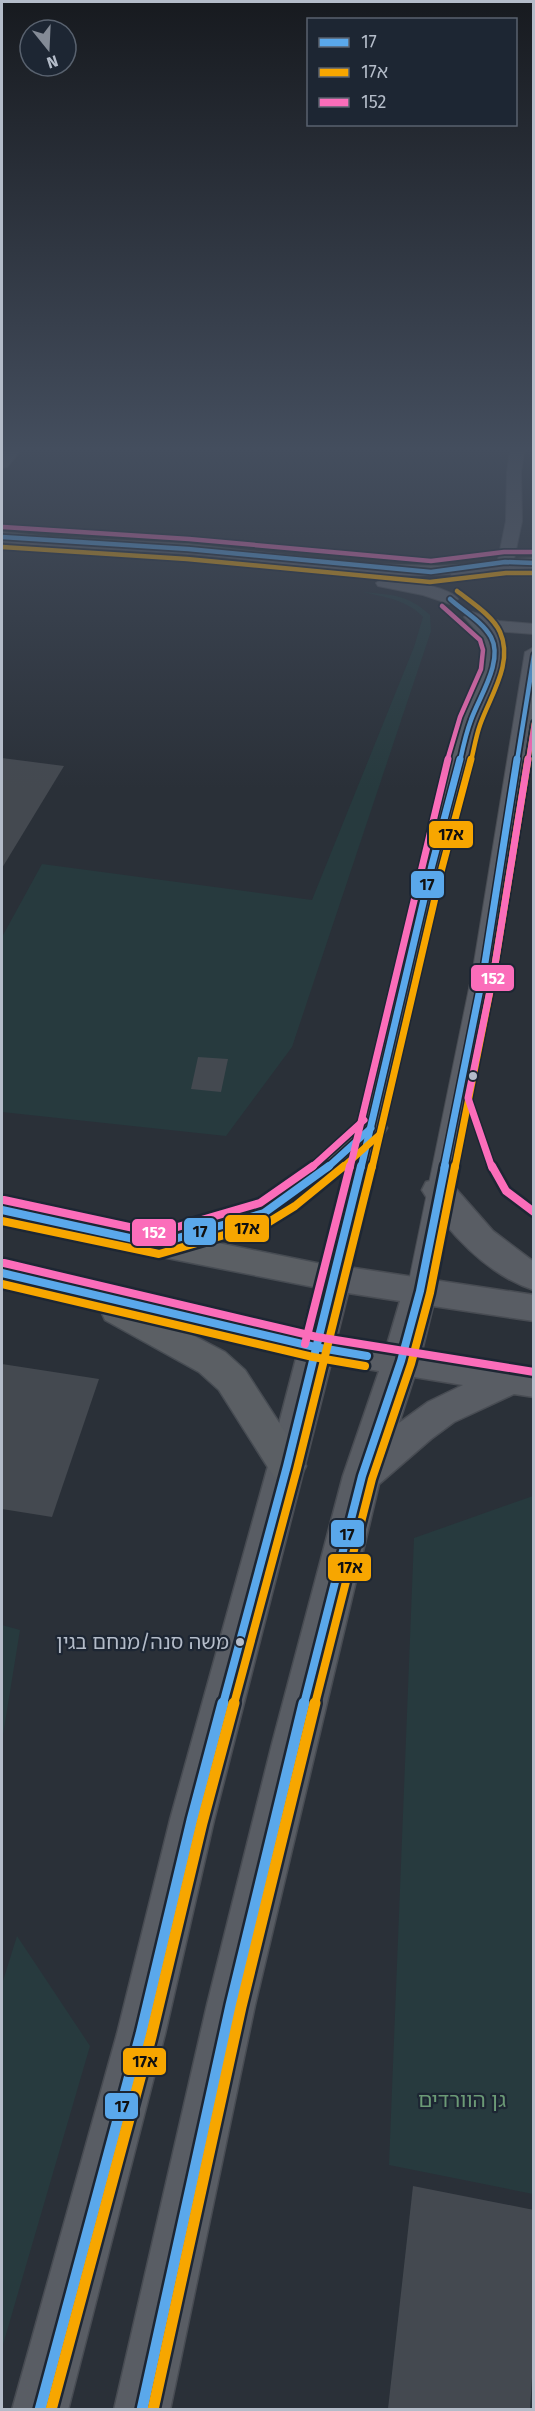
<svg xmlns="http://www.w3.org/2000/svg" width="535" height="2411" viewBox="0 0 535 2411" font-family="'Fira Sans','Noto Sans Hebrew',sans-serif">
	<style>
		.green { fill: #273a3e }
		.building { fill: #444950 }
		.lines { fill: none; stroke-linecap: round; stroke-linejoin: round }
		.minor-casing { stroke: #484c53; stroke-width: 2 }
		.secondary-casing { stroke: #484c53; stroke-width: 3 }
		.trunk-casing { stroke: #474c53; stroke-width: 3 }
		.minor { fill: #5a5e66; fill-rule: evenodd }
		.secondary { fill: #595d64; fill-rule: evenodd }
		.trunk { fill: #5b5f64; fill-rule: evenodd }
		.bus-1-far3-casing { stroke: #1d2633; stroke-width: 8 }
		.bus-1-far2-casing { stroke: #1d2633; stroke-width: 10 }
		.bus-1-far1-casing { stroke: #1d2633; stroke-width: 13 }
		.bus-1-casing { stroke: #1d2633; stroke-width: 16 }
		.bus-2-far3-casing { stroke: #1d2633; stroke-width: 8 }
		.bus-2-far2-casing { stroke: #1d2633; stroke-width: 10 }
		.bus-2-far1-casing { stroke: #1d2633; stroke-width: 13 }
		.bus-2-casing { stroke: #1d2633; stroke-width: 16 }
		.bus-3-far2-casing { stroke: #1d2633; stroke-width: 8 }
		.bus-3-far1-casing { stroke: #1d2633; stroke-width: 10 }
		.bus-3-casing { stroke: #1d2633; stroke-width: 13 }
		.bus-1-far3 { stroke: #5aa8eb; stroke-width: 4.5 }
		.bus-1-far2 { stroke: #5aa8eb; stroke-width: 7 }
		.bus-1-far1 { stroke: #5aa8eb; stroke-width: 8 }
		.bus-1 { stroke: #5aa8eb; stroke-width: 11 }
		.bus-2-far3 { stroke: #f7a600; stroke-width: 4.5 }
		.bus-2-far2 { stroke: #f7a600; stroke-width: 7 }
		.bus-2-far1 { stroke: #f7a600; stroke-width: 8 }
		.bus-2 { stroke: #f7a600; stroke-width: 11 }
		.bus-3-far2 { stroke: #fb6dba; stroke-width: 4.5 }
		.bus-3-far1 { stroke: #fb6dba; stroke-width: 7 }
		.bus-3 { stroke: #fb6dba; stroke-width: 8 }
		.bus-dot { fill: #b4bcc9; stroke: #1d2633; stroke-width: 2 }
		.labels { text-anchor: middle; stroke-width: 4.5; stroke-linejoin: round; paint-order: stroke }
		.near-bus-label { font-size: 20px; fill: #b4bcc9; stroke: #1d2633; text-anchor: end }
		.near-park-label { font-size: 21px; fill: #6b9a76; stroke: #1d2633 }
		.line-badge { stroke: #1d2633; stroke-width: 2 }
		.badge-label { font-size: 16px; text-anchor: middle; font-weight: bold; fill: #fff }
		.pale-badge-label { font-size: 16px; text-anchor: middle; font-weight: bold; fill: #111 }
	</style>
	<rect width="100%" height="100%" fill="#2a3038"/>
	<!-- green -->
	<g class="green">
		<path d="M363,592C392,595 407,594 430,615L431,631L292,1047L226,1136L2,1112V937L42,864L312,900L414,647L423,617C408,600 384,597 363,592Z"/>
		<path d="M533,1496H534L533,2194L389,2165L414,1538Z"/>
		<path d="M2,1625L20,1630L2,1741Z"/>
		<path d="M17,1936L90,2046L2,2348V1984Z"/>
	</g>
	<!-- building -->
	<g class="building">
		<path d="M2,758L64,766L2,868Z"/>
		<path d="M198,1057L228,1059L221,1092L191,1089Z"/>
		<path d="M2,1364L99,1379L52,1517L2,1509Z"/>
		<path d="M413,2186L534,2210V2348L530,2409H388Z"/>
	</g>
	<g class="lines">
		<defs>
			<g id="minor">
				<path d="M5,451H20L7,467L2,468V455Z"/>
				<path d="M510,451H524L521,472L522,521L514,559L534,558V568L490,570L464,579H452L451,574C363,580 275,561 188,554C126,549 63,550 2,542V532L48,537L188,544L366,564L438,566L476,564L498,560L506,521L507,472Z"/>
				<path d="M384,578C402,581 447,585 458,599L450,604L423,595L378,586L376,583Z"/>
				<path d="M472,612L499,621L534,624V634L495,631L504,650L502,665L479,722L442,865L347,1278L343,1285L334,1288L325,1285L321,1278L422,865L461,722L484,665L486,650L483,638L464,617Z"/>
				<path d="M534,647V713L495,969L433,1291L429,1298L420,1301L411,1298L407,1291L473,969L525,652Z"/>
			</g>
			<g id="secondary">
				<path d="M438,1179L450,1182L493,1231L534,1262V1290C487,1275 446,1231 422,1190L426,1182Z"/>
				<path d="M334,1265L534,1295V1321L433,1306L422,1351L534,1369V1397L514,1394L454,1422L431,1439L379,1484L255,2005L170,2410H114L207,2005L272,1744L343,1476L379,1371L331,1363L214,1820L165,2034L68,2410H12L117,2034L170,1820L268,1466L317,1278L322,1269ZM348,1293L400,1301L387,1345L337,1337ZM414,1377L463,1385L428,1402L399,1423Z"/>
			</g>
			<g id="trunk">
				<path d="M371,1117L382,1120L387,1128L382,1136C324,1189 292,1223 213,1242L346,1269L351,1278L346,1287L334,1291L157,1256L2,1222V1198L157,1232L226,1215L254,1204L297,1176L360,1120Z"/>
				<path d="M2,1260L328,1337L333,1347L328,1357L315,1361L179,1328L225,1352L245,1370L300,1455L306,1466L300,1477L287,1481L274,1477L219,1390L199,1372L105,1320L100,1309L2,1285Z"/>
			</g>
		</defs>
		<!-- minor casing -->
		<use href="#minor" class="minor-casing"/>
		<!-- secondary casing -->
		<use href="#secondary" class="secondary-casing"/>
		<!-- trunk casing -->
		<use href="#trunk" class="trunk-casing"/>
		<!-- minor -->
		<use href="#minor" class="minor"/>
		<!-- secondary -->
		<use href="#secondary" class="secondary"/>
		<!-- trunk -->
		<use href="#trunk" class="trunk"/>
		<defs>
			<g id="bus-1-far3">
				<path d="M2,537L188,549L431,572L505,562L534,563"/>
				<path d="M450,599C463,611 482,621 491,637C504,661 479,697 471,720C466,733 463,747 460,761"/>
				<path d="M517,761L534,655"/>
			</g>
			<g id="bus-1-far2">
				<path d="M327,1168L371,1128"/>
				<path d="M361,1168L432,865L460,759"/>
				<path d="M444,1168L484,969L517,759"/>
			</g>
			<g id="bus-1-far1">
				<path d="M2,1210L157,1244L264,1213L329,1166"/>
				<path d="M2,1273L315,1347L367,1356"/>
				<path d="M223,1704L287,1466L361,1166"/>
				<path d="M304,1704L362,1476L401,1361L420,1291L445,1166"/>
			</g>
			<g id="bus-1">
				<path d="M40,2410L141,2034L192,1820L223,1703"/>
				<path d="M142,2410L231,2005L304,1703"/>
			</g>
			<g id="bus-2-far3">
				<path d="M2,547L187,559L430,582L506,573H534"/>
				<path d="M457,591C471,602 493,616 500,632C514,663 490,696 480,725C476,736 474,749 471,761"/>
				<path d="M528,761L534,723"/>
			</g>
			<g id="bus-2-far2">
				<path d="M342,1168L378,1136"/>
				<path d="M372,1168L442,868L471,759"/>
				<path d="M455,1168L494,971L528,759"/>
			</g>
			<g id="bus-2-far1">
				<path d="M2,1221L159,1254L269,1222L295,1206L344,1166"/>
				<path d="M2,1284L313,1357L365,1366"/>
				<path d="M234,1704L297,1469L372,1166"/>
				<path d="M315,1704L372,1479L411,1364L430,1293L455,1166"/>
			</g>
			<g id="bus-2">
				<path d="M51,2410L151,2037L202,1823L234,1703"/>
				<path d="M153,2410L241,2007L315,1703"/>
			</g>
			<g id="bus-3-far2">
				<path d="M3,527L189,539L431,561L504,552H534"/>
				<path d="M442,606L480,640L483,650L481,669L460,717L447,761"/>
				<path d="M528,761L534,723"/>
			</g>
			<g id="bus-3-far1">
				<path d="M311,1168L364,1120"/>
				<path d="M350,1168L448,759"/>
				<path d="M492,1168L468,1098L494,971L528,759"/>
			</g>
			<g id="bus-3">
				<path d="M492,1166L506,1191L534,1212"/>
				<path d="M4,1200L157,1233L260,1203L313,1166"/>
				<path d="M4,1263L317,1337L534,1372"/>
				<path d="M305,1344L350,1166"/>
			</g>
		</defs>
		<!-- bus-1-far3 casing -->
		<use href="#bus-1-far3" class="bus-1-far3-casing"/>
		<!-- bus-1-far2 casing -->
		<use href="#bus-1-far2" class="bus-1-far2-casing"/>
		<!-- bus-1-far1 casing -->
		<use href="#bus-1-far1" class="bus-1-far1-casing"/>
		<!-- bus-1 casing -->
		<use href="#bus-1" class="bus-1-casing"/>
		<!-- bus-2-far3 casing -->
		<use href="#bus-2-far3" class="bus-2-far3-casing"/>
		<!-- bus-2-far2 casing -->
		<use href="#bus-2-far2" class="bus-2-far2-casing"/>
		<!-- bus-2-far1 casing -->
		<use href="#bus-2-far1" class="bus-2-far1-casing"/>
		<!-- bus-2 casing -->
		<use href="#bus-2" class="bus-2-casing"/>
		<!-- bus-3-far2 casing -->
		<use href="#bus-3-far2" class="bus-3-far2-casing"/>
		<!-- bus-3-far1 casing -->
		<use href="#bus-3-far1" class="bus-3-far1-casing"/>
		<!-- bus-3 casing -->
		<use href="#bus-3" class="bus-3-casing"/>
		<!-- bus-1-far3 -->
		<use href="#bus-1-far3" class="bus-1-far3"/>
		<!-- bus-1-far2 -->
		<use href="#bus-1-far2" class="bus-1-far2"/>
		<!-- bus-1-far1 -->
		<use href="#bus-1-far1" class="bus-1-far1"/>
		<!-- bus-1 -->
		<use href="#bus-1" class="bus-1"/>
		<!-- bus-2-far3 -->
		<use href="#bus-2-far3" class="bus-2-far3"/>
		<!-- bus-2-far2 -->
		<use href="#bus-2-far2" class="bus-2-far2"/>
		<!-- bus-2-far1 -->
		<use href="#bus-2-far1" class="bus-2-far1"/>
		<!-- bus-2 -->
		<use href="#bus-2" class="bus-2"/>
		<!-- bus-3-far2 -->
		<use href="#bus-3-far2" class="bus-3-far2"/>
		<!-- bus-3-far1 -->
		<use href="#bus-3-far1" class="bus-3-far1"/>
		<!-- bus-3 -->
		<use href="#bus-3" class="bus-3"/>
	</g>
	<!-- sky -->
	<linearGradient id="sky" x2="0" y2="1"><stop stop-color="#171a1f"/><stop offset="0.57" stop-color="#444e5e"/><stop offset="1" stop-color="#444e5e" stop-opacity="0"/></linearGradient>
	<rect width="535" height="788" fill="url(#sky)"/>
	<!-- markers -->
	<g class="bus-dot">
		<circle cx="473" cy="1076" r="5"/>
		<circle cx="240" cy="1642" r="5"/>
	</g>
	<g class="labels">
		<!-- near-bus labels -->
		<g class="near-bus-label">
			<text x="229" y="1649">משה סנה/מנחם בגין</text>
		</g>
		<!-- near-park labels -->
		<g class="near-park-label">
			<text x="462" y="2107">גן הוורדים</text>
		</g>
	</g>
	<g class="line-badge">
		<rect x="428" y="820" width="46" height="29" rx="6" fill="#f7a600"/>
		<rect x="410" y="870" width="35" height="29" rx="6" fill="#5aa8eb"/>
		<rect x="470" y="964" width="45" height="28" rx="6" fill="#fb6dba"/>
		<rect x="224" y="1214" width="46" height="29" rx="6" fill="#f7a600"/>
		<rect x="183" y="1217" width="34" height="29" rx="6" fill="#5aa8eb"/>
		<rect x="131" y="1218" width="46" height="29" rx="6" fill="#fb6dba"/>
		<rect x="330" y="1519" width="35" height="29" rx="6" fill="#5aa8eb"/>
		<rect x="327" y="1553" width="45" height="29" rx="6" fill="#f7a600"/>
		<rect x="122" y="2047" width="45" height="29" rx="6" fill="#f7a600"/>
		<rect x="104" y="2092" width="35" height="28" rx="6" fill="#5aa8eb"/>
	</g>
	<g class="badge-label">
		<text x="493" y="984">152</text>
		<text x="154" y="1238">152</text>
	</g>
	<g class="pale-badge-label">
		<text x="451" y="840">17א</text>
		<text x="427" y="890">17</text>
		<text x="247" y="1234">17א</text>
		<text x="200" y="1237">17</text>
		<text x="347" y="1540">17</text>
		<text x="350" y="1573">17א</text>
		<text x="145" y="2067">17א</text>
		<text x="122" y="2112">17</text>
	</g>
	<!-- border -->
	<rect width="535" height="2411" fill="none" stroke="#b4bcc9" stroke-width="6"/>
	<!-- legend -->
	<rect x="307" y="18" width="210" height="108" fill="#1d2633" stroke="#59626f" stroke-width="1.5"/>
	<rect x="319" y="38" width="30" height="9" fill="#5aa8eb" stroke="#59626f" stroke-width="1.5"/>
	<text x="361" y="48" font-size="18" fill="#b4bcc9">17</text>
	<rect x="319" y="68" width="30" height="9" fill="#f7a600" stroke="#59626f" stroke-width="1.5"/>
	<text x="361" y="78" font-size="18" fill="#b4bcc9">17א</text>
	<rect x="319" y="98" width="30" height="9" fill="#fb6dba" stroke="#59626f" stroke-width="1.5"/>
	<text x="361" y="108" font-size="18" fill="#b4bcc9">152</text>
	<!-- north arrow -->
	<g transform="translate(48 48) rotate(162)"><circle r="28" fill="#1d2633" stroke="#59626f" stroke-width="1.5"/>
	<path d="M0-4.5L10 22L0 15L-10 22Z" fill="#848b96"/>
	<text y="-9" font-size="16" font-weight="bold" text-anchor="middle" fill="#b4bcc9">N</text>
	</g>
</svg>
